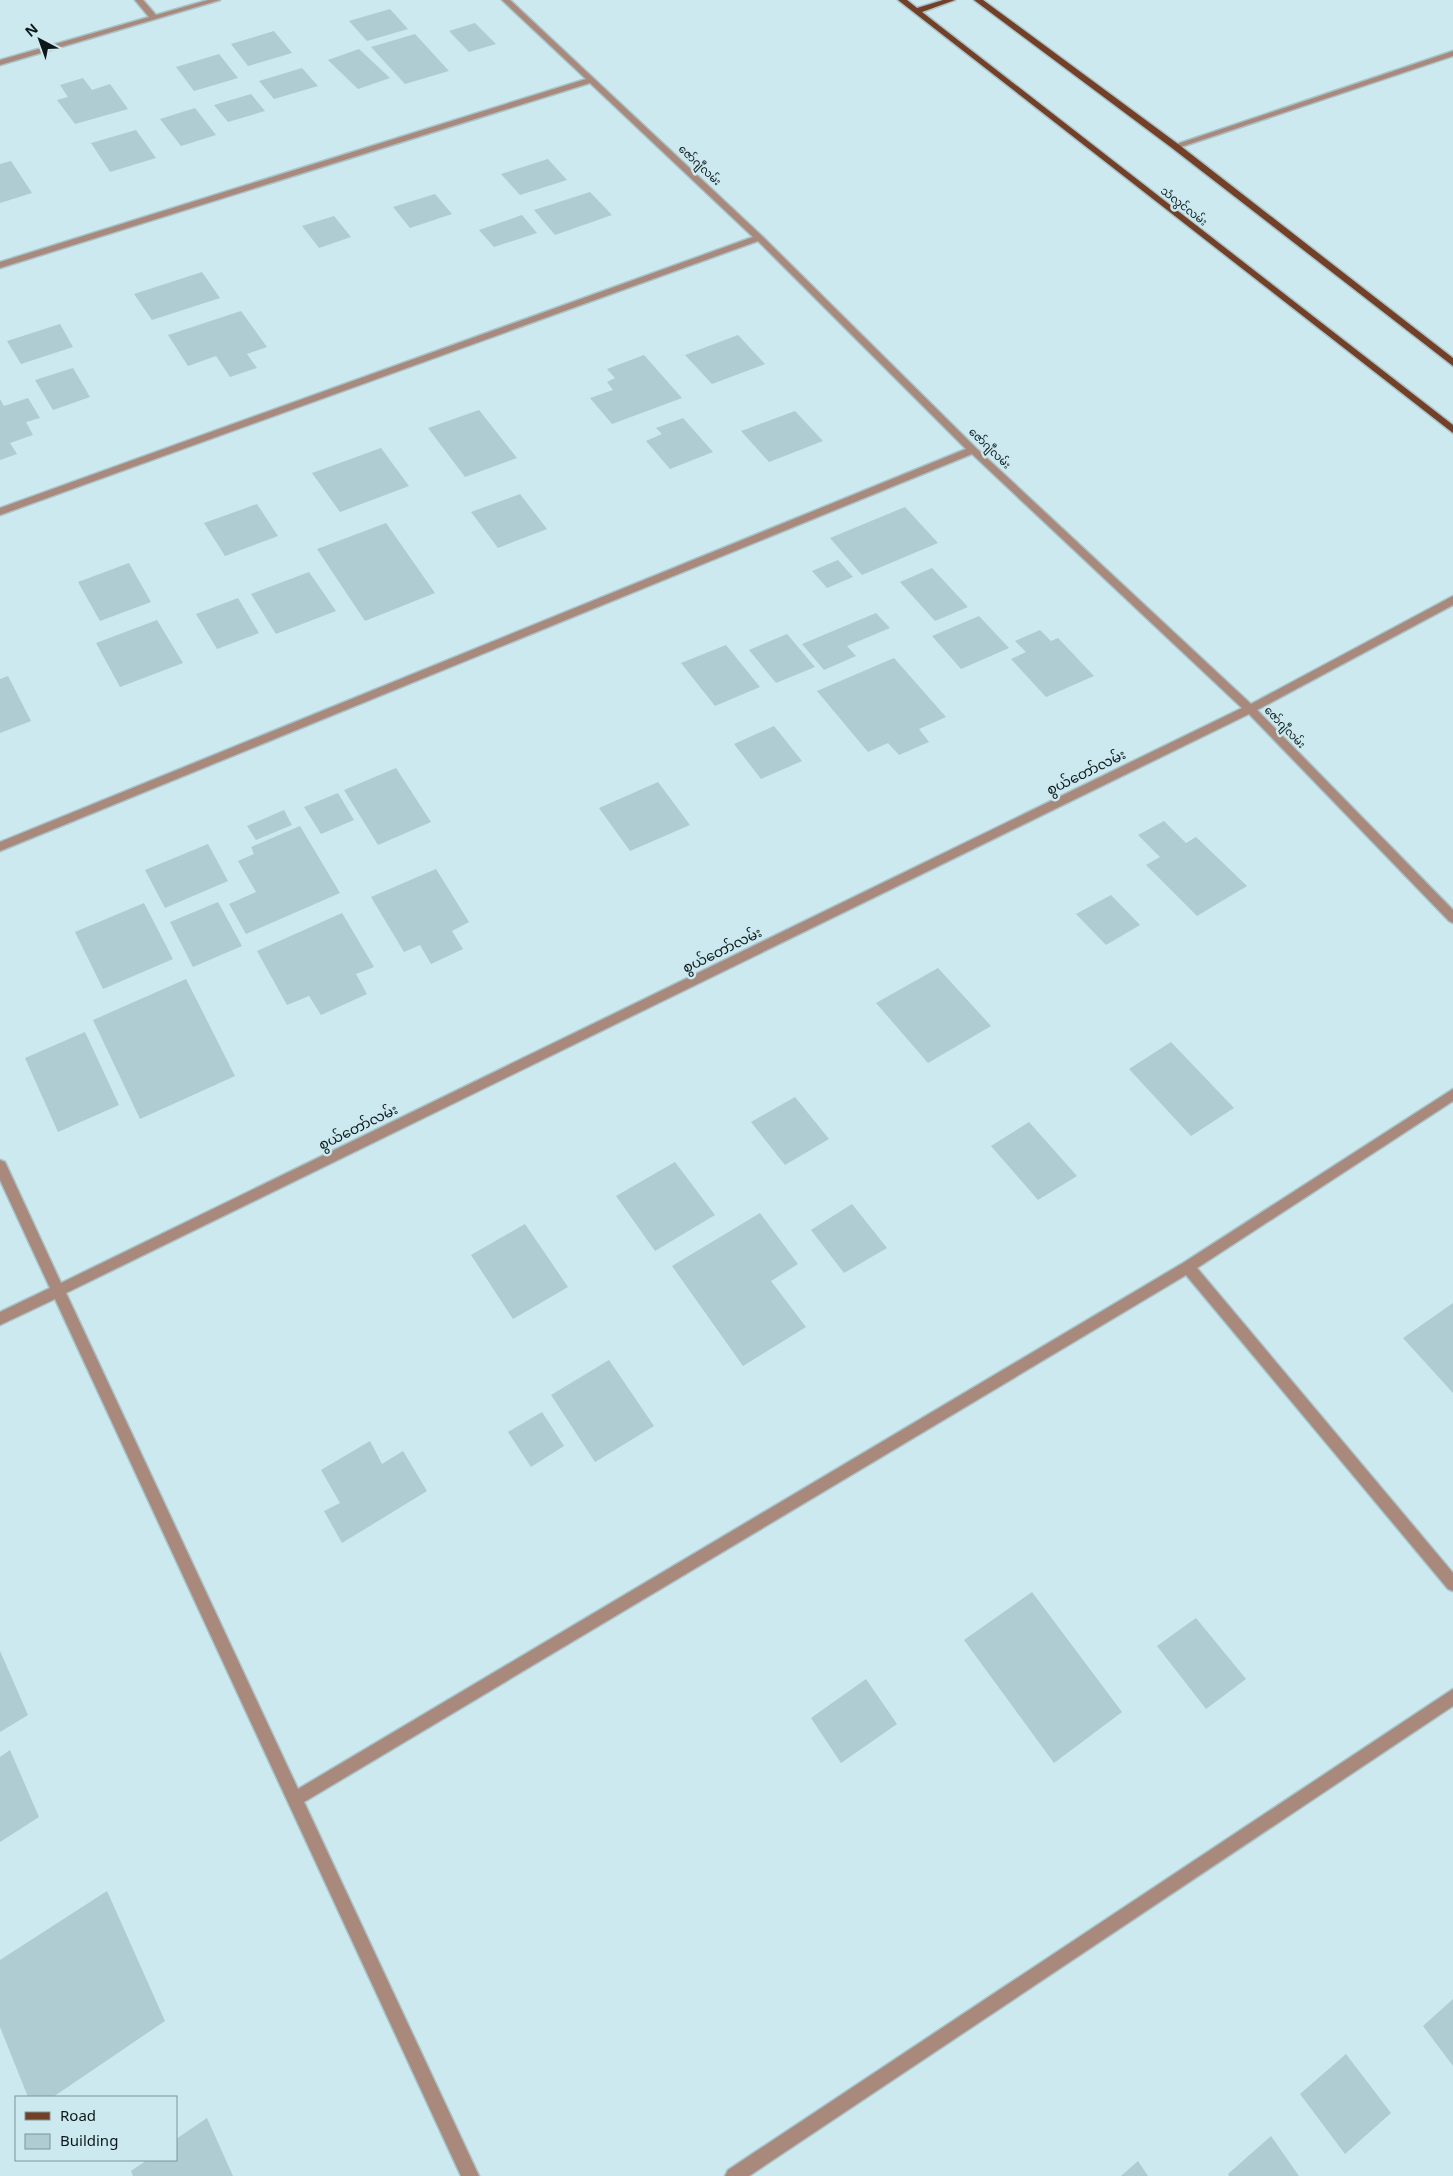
<svg xmlns="http://www.w3.org/2000/svg" width="1453" height="2176" viewBox="0 0 1453 2176" font-family="Georgia,'Noto Sans Myanmar',serif">
	<style>
		.building { fill: #aeccd1 }
		.lines { fill: none; stroke-linecap: round; stroke-linejoin: round }
		.minor-casing { stroke: #a9c3c9; stroke-width: 3 }
		.major-casing { stroke: #a9c3c9; stroke-width: 3 }
		.minor { fill: #a8897c; fill-rule: evenodd }
		.major { fill: #734027; fill-rule: evenodd }
		.labels { text-anchor: middle; stroke-width: 5; stroke-linejoin: round; paint-order: stroke }
		.far-street-label { font-size: 11px; fill: #0d181a; stroke: #cbe9ef }
		.street-label { font-size: 14px; fill: #0d181a; stroke: #cbe9ef }
	</style>
	<rect width="100%" height="100%" fill="#cbe9ef"/>
	<!-- building -->
	<g class="building">
		<path d="M390,9L408,29L367,41L349,21Z"/>
		<path d="M475,23L496,44L469,52L449,31Z"/>
		<path d="M274,31L292,53L248,66L231,44Z"/>
		<path d="M415,34L449,71L405,84L371,47Z"/>
		<path d="M359,49L390,78L358,89L328,60Z"/>
		<path d="M219,54L238,78L194,91L176,67Z"/>
		<path d="M302,68L318,86L274,99L259,81Z"/>
		<path d="M83,78L92,90L110,84L128,109L75,124L57,100L68,97L60,85Z"/>
		<path d="M251,94L265,111L228,122L214,105Z"/>
		<path d="M195,108L216,135L181,146L160,119Z"/>
		<path d="M136,130L156,158L110,172L91,143Z"/>
		<path d="M548,159L567,180L520,195L501,174Z"/>
		<path d="M11,161L32,193L0,203V164Z"/>
		<path d="M590,192L612,215L555,235L534,210Z"/>
		<path d="M435,194L452,214L410,228L393,207Z"/>
		<path d="M522,215L537,233L494,247L479,230Z"/>
		<path d="M334,216L351,237L319,248L302,226Z"/>
		<path d="M202,272L220,298L152,320L134,294Z"/>
		<path d="M241,311L267,347L247,354L257,368L230,377L216,356L188,366L168,335Z"/>
		<path d="M60,324L73,347L21,364L7,341Z"/>
		<path d="M738,335L765,364L712,384L685,355Z"/>
		<path d="M644,355L682,398L612,424L590,398L613,390L607,382L615,378L607,369Z"/>
		<path d="M73,368L90,397L53,410L35,380Z"/>
		<path d="M28,398L40,418L26,422L33,435L10,443L17,454L0,460V399L4,406Z"/>
		<path d="M479,410L517,458L465,477L428,428Z"/>
		<path d="M795,411L823,441L769,462L741,431Z"/>
		<path d="M683,418L713,452L670,469L646,441L662,434L656,428Z"/>
		<path d="M381,448L409,486L340,512L312,473Z"/>
		<path d="M520,494L547,529L498,548L471,512Z"/>
		<path d="M257,504L278,536L225,556L204,523Z"/>
		<path d="M905,507L938,543L862,575L830,538Z"/>
		<path d="M386,523L435,593L365,621L317,549Z"/>
		<path d="M838,560L853,577L827,588L812,571Z"/>
		<path d="M129,563L151,602L100,621L78,582Z"/>
		<path d="M932,568L968,607L935,621L900,582Z"/>
		<path d="M309,572L336,611L276,634L251,594Z"/>
		<path d="M238,598L259,633L217,649L196,614Z"/>
		<path d="M876,613L890,628L847,646L856,656L824,670L802,644Z"/>
		<path d="M979,616L1009,648L961,669L932,636Z"/>
		<path d="M157,620L183,663L120,687L96,643Z"/>
		<path d="M1040,630L1051,641L1058,638L1094,676L1046,697L1011,659L1026,652L1015,641Z"/>
		<path d="M787,634L815,667L776,683L749,650Z"/>
		<path d="M726,645L760,687L715,706L681,663Z"/>
		<path d="M894,658L946,717L919,729L929,742L899,755L888,743L868,752L817,691Z"/>
		<path d="M8,676L31,721L0,733V679Z"/>
		<path d="M774,726L802,761L761,779L734,744Z"/>
		<path d="M396,768L431,822L378,845L344,790Z"/>
		<path d="M658,782L690,825L630,851L599,808Z"/>
		<path d="M338,793L354,820L321,834L304,807Z"/>
		<path d="M284,810L292,825L256,840L247,826Z"/>
		<path d="M1164,821L1186,843L1196,837L1247,886L1197,916L1146,865L1160,857L1138,835Z"/>
		<path d="M300,826L340,893L246,934L229,904L256,892L238,861L254,854L251,847Z"/>
		<path d="M208,844L228,881L165,908L145,870Z"/>
		<path d="M436,869L469,922L452,931L463,949L431,964L420,945L404,952L371,897Z"/>
		<path d="M1111,895L1140,925L1106,945L1076,914Z"/>
		<path d="M218,902L242,946L193,967L170,922Z"/>
		<path d="M144,903L173,959L103,989L75,932Z"/>
		<path d="M342,913L374,967L356,974L367,994L321,1015L309,996L287,1005L257,951Z"/>
		<path d="M938,968L991,1026L928,1063L876,1003Z"/>
		<path d="M186,979L235,1076L140,1119L93,1020Z"/>
		<path d="M85,1032L119,1105L58,1132L25,1058Z"/>
		<path d="M1171,1042L1234,1108L1191,1136L1129,1069Z"/>
		<path d="M795,1097L829,1139L785,1165L751,1122Z"/>
		<path d="M1029,1122L1077,1176L1038,1200L991,1146Z"/>
		<path d="M675,1162L715,1215L655,1251L616,1196Z"/>
		<path d="M852,1204L887,1248L844,1273L811,1230Z"/>
		<path d="M760,1213L798,1264L771,1281L806,1327L743,1366L672,1266Z"/>
		<path d="M525,1224L568,1287L513,1319L471,1255Z"/>
		<path d="M1453,1303V1393L1403,1338Z"/>
		<path d="M609,1360L654,1426L595,1462L551,1395Z"/>
		<path d="M542,1412L564,1446L531,1467L508,1432Z"/>
		<path d="M370,1441L382,1464L403,1451L427,1491L342,1543L324,1511L340,1503L321,1470Z"/>
		<path d="M1032,1592L1122,1712L1054,1763L964,1640Z"/>
		<path d="M1196,1618L1246,1679L1206,1709L1157,1646Z"/>
		<path d="M0,1651L28,1715L0,1732Z"/>
		<path d="M866,1679L897,1724L841,1763L811,1718Z"/>
		<path d="M10,1750L39,1817L0,1842V1757Z"/>
		<path d="M107,1891L165,2021L53,2097H28L0,2027V1960Z"/>
		<path d="M1453,1999V2066L1423,2026Z"/>
		<path d="M1346,2054L1391,2113L1345,2154L1300,2094Z"/>
		<path d="M207,2118L233,2176H133L131,2171L147,2160H176V2139Z"/>
		<path d="M1271,2136L1299,2176H1229L1228,2174Z"/>
		<path d="M1138,2161L1148,2176H1121Z"/>
	</g>
	<g class="lines">
		<defs>
			<g id="minor">
				<path d="M135,0H143L156,15L208,0H220L0,65V60L149,17Z"/>
				<path d="M502,0H510L762,236L976,448L1251,704L1453,596V605L1257,710L1453,910V923L1449,921L1249,714L66,1293L298,1789L1183,1263L1453,1089V1101L1197,1268L1453,1573V1591L1448,1589L1186,1275L304,1802L479,2176H461L55,1299L0,1325V1312L50,1288L0,1180V1160L5,1162L61,1283L1242,708L972,454L0,851V842L966,449L758,241L0,515V508L753,237L590,83L0,268V262L586,79Z"/>
				<path d="M1453,51V56L1178,148L1171,146Z"/>
				<path d="M1453,1689V1706L749,2176H725L728,2170Z"/>
			</g>
			<g id="major">
				<path d="M898,0H907L917,8L943,0H955L922,12L1453,425V433Z"/>
				<path d="M974,0H983L1178,144L1453,358V366L1172,148Z"/>
			</g>
		</defs>
		<!-- minor casing -->
		<use href="#minor" class="minor-casing"/>
		<!-- major casing -->
		<use href="#major" class="major-casing"/>
		<!-- minor -->
		<use href="#minor" class="minor"/>
		<!-- major -->
		<use href="#major" class="major"/>
	</g>
	<g class="labels">
		<!-- far-street labels -->
		<g class="far-street-label">
			<text transform="translate(700 165) rotate(43)" y="4">ဇော်ဂျီလမ်း</text>
			<text transform="translate(1184 206) rotate(38)" y="4">သံလွင်လမ်း</text>
			<text transform="translate(990 448) rotate(44)" y="4">ဇော်ဂျီလမ်း</text>
			<text transform="translate(1285 727) rotate(46)" y="4">ဇော်ဂျီလမ်း</text>
		</g>
		<!-- street labels -->
		<g class="street-label">
			<text transform="translate(1086 772) rotate(-26)" y="5">စွယ်တော်လမ်း</text>
			<text transform="translate(722 950) rotate(-26)" y="5">စွယ်တော်လမ်း</text>
			<text transform="translate(358 1127) rotate(-26)" y="5">စွယ်တော်လမ်း</text>
		</g>
	</g>
	<!-- legend -->
	<rect x="15" y="2096" width="162" height="65" fill="#cbe9ef" stroke="#7f959a"/>
	<rect x="25" y="2112" width="25" height="8" fill="#734027" stroke="#7f959a"/>
	<text x="60" y="2121" font-size="15" fill="#0d181a">Road</text>
	<rect x="25" y="2134" width="25" height="15" fill="#aeccd1" stroke="#7f959a"/>
	<text x="60" y="2146" font-size="15" fill="#0d181a">Building</text>
	<!-- north arrow -->
	<g transform="translate(40 40) rotate(319)" stroke="#cbe9ef" stroke-width="4" paint-order="stroke">
	<path d="M0-4L9 19L0 12L-9 19Z" fill="#0d181a"/>
	<text y="-8" font-size="14" font-weight="bold" text-anchor="middle" fill="#0d181a">N</text>
	</g>
</svg>
